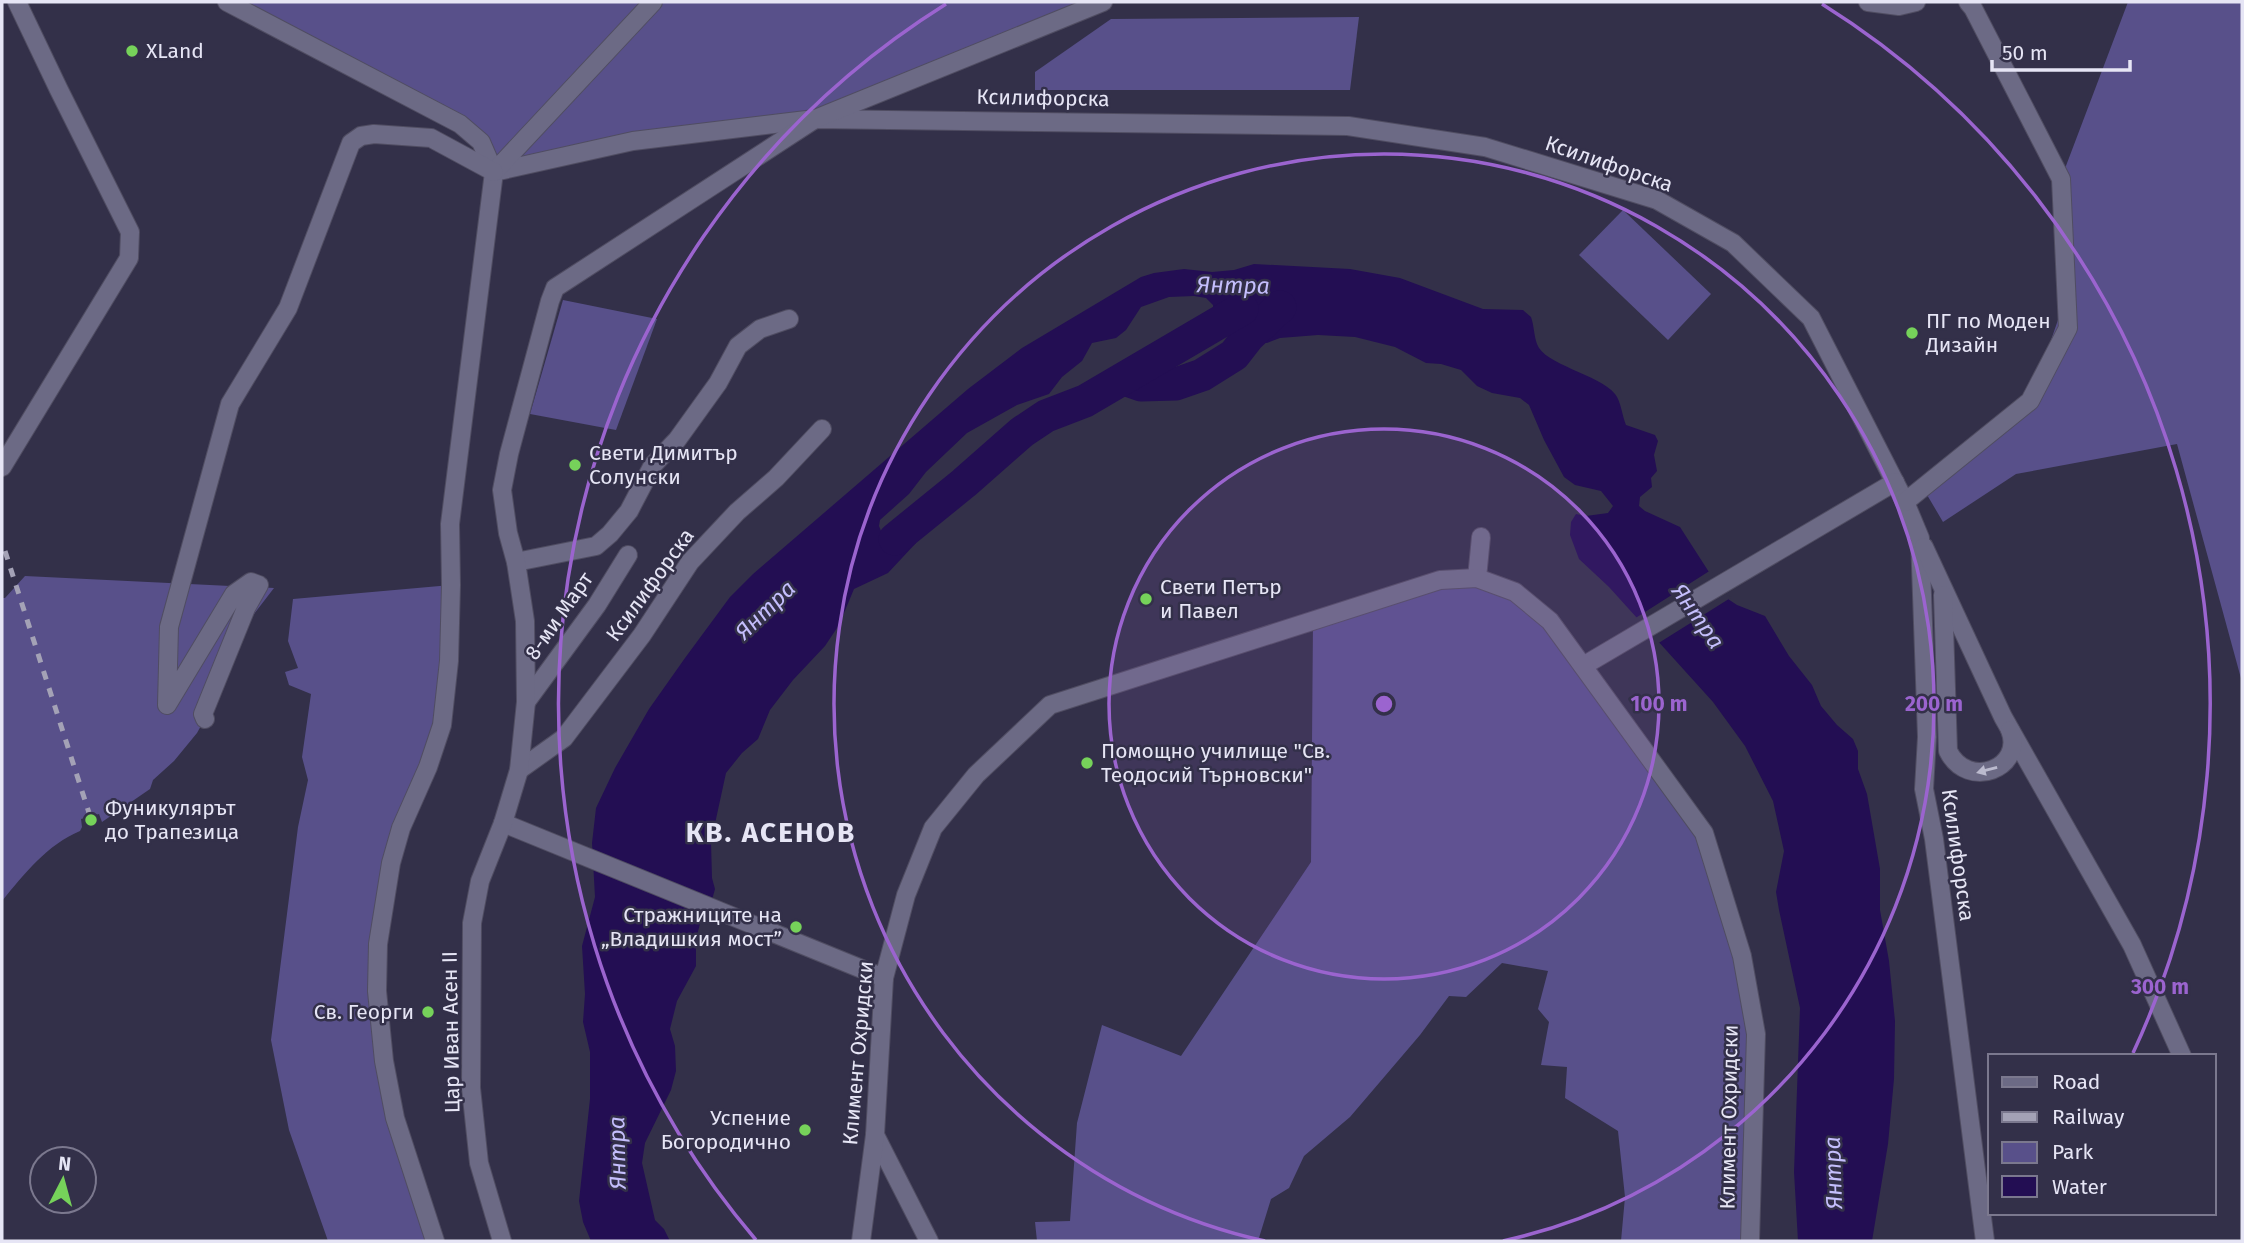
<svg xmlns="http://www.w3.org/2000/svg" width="2244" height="1243" viewBox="0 0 2244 1243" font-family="'Fira Sans',sans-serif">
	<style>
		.green { fill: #58508a }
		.water { fill: #230e53 }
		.pier { fill: #333049 }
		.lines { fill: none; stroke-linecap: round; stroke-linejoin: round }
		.river { stroke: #230e53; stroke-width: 33 }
		.minor-casing { stroke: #504d62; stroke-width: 20 }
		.minor { stroke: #6c6a85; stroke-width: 18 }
		.rail { stroke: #a4a2b6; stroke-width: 5; stroke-dasharray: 9 9; stroke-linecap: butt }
		.oneway { fill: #bbbace }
		.ring { fill: none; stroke: #9b64cf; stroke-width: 3.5 }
		.poi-dot { fill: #76d25a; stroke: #333049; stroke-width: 2.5 }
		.labels { text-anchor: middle; stroke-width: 5; stroke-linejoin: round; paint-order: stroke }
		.poi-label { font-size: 21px; fill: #e6e5f5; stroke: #333049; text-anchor: start }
		.street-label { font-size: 21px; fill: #e6e5f5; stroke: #333049 }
		.water-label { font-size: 23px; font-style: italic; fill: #c4befc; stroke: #333049 }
		.district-label { font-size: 28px; font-weight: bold; letter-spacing: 2px; fill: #e6e5f5; stroke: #333049 }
		.centre { fill: #9b64cf; stroke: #333049; stroke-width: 3.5 }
		.ring-label { font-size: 21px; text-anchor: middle; font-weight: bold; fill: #9b64cf; stroke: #333049; stroke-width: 5; stroke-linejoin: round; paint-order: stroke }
	</style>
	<rect width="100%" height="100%" fill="#333049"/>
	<!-- green -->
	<g class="green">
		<path d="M227,2H1103L815,119L494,172L481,142Z"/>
		<path d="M2128,2H2242V682L2177,444L2016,474L1943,522L1923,488L2030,401L2059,317L2061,179Z"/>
		<path d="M1359,17L1350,90H1035V72L1111,19Z"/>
		<path d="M1623,210L1711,294L1668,340L1579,255Z"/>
		<path d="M563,300L657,319L616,430L530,414Z"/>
		<path d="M25,576L274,588L254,614L239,640L208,713L197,733L174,761L153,780L150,789L102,822L99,814L81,819L82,827L80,831C48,844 24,874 2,901V598H5Z"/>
		<path d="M1477,578L1550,621L1704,833L1756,1034L1750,1241H1621L1625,1197L1618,1131L1565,1098L1567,1067L1541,1065L1549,1022L1538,1009L1548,971L1502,963L1466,997L1449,996L1420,1035L1350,1117L1304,1156L1289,1188L1271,1199L1258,1241H1037L1035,1222L1070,1221L1077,1123L1102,1025L1181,1056L1311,862L1313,621Z"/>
		<path d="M451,585L442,725L383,911L384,1061L435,1241H328L289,1130L271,1040L298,827L308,780L302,757L311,694L289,685L285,672L298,668L288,641L293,599Z"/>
	</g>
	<!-- water -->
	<path class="water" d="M1254,264L1350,269L1400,278L1483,309L1523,310L1531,317C1534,325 1534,336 1537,344C1544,365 1599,374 1615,394C1621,401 1622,416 1626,425L1655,435L1658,441L1654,455L1657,471L1651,478L1652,487L1640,497L1639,506L1645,511L1680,527L1725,597L1737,605L1765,616L1789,656L1812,685L1821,706L1837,725L1853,739L1858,751V769L1867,794L1880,869V910L1889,961L1895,1021L1894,1079L1888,1144L1872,1241H1798L1794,1172L1800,1008L1779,910L1776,892L1784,851L1773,801L1745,746L1713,702L1609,587L1579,559L1570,535L1571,522L1576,514L1586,516L1608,513L1613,506L1601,491L1575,485L1564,477L1544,440L1529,405L1520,398L1492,393L1477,386L1461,370L1441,364L1426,363L1395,347L1355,337L1318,335L1280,338L1267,343L1254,340L1241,334L1226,330L1210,334L1203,333V328L1213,317V305L1206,298L1194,296L1169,297L1141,307L1126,330L1116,338L1092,343L1082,361L1062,377L1049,394L1017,405L967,433L926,472L909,494L880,520L879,526L881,531L889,533C903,525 911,513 927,505L933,515L922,525L916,534V543L888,573L854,589L839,625L825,646L793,680L770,710L758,739L742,753L726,773L711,842L712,878L715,889L709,911L701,920L696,939V966L677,1001L670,1029L675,1046L676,1071L671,1090L645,1143L642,1163L655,1220L664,1229L670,1241H591L583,1222L579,1201L590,1099V1052L583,1022L585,994L582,946L595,897L592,843L596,808L615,768L649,709L685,658L730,597L753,574L968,389L1022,348L1141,277L1154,273L1184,269L1212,272L1234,270Z"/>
	<!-- pier -->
	<path class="pier" d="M1711,570L1727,595L1732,597L1657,644L1634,619Z"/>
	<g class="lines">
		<!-- river -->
		<g class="river">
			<path d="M1124,379L1141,385L1176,384L1202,375L1234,355L1248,337L1280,307"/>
			<path d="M895,539L964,483L1022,432L1046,416L1085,401L1242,309"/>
		</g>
		<defs>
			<g id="minor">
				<path d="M227,2L460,124L481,142L494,172L450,524L451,585L449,661L442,725L428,767L401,828L391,863L378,944L377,991L384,1061L395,1118L435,1241"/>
				<path d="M1868,2L1899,6L1916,2"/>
				<path d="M494,172L633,141L815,119L1348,126L1485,147L1657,200L1733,243L1811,318L1905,502L1920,538L1927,737L1924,789L1934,839L1985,1241"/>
				<path d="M494,172L653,2"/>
				<path d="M2,467L129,258L130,232L59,90L17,2"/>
				<path d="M1905,502L2030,401L2068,328L2061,179L1973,8L1968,2"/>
				<path d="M1924,547L2003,717L2132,945L2182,1056"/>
				<path d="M516,562L596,546L610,534L629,511L653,465L677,440L718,383L738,346L760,329L789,319"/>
				<path d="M1477,578L1481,537"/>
				<path d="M1943,595L1948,751C1968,791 2025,768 2010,730"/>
				<path d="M1583,666L1895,482"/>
				<path d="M526,702L597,605L628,555"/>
				<path d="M205,719L203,714L246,608L259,585L251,582L234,594L167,705L169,627L230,404L288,308L351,143L361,136L374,134L431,138L494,172"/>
				<path d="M519,770L564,738L642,635L690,562L737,512L776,478L822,429"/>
				<path d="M503,823L884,978"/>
				<path d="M875,1135L929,1241"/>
				<path d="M502,1241L479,1163L471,1088L472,923L480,881L503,823L519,770L526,702L525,621L516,562L508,533L502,490L509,454L550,301L555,288L815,119L1103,2"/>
				<path d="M861,1241L875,1135L884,978L906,895L933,828L976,775L1050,705L1440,580L1477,578L1515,592L1550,621L1704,833L1742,956L1756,1034L1750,1241"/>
			</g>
		</defs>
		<!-- minor casing -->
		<use href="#minor" class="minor-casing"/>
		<!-- minor -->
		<use href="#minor" class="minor"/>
		<!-- rail -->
		<path class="rail" d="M5,551L90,816"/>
	</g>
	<!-- one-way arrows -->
	<defs><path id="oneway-solid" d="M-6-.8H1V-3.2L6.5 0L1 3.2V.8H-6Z" transform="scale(1.75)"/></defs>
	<use class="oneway" href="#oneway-solid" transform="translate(1987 770) rotate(165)"/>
	<!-- distance rings -->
	<circle cx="1384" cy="704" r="275" fill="#9b64cf" fill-opacity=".12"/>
	<g class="ring">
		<circle cx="1384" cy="704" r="275"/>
		<path d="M1265 1241A550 550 0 1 1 1503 1241"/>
		<path d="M756 1240A826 826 0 0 1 946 4M1822 4A826 826 0 0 1 2133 1053"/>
	</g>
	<!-- markers -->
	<g class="poi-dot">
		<circle cx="132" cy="51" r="7"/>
		<circle cx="1912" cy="333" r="7"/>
		<circle cx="575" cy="465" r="7"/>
		<circle cx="1146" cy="599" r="7"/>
		<circle cx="1087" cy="763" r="7"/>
		<circle cx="91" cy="820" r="7"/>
		<circle cx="796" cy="927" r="7"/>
		<circle cx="428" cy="1012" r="7"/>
		<circle cx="805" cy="1130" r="7"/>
	</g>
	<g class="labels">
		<!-- poi labels -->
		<g class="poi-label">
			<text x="146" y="58">XLand</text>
			<text x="1926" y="328">ПГ по Моден<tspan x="1926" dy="24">Дизайн</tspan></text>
			<text x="589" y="460">Свети Димитър<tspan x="589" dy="24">Солунски</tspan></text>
			<text x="1160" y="594">Свети Петър<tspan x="1160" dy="24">и Павел</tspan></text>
			<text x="1101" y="758">Помощно училище "Св.<tspan x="1101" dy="24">Теодосий Търновски"</tspan></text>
			<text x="105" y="815">Фуникулярът<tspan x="105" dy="24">до Трапезица</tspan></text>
			<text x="782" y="922" text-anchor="end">Стражниците на<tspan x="782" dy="24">„Владишкия мост”</tspan></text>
			<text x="414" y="1019" text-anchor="end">Св. Георги</text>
			<text x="791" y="1125" text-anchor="end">Успение<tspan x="791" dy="24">Богородично</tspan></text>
		</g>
		<!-- street labels -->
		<g class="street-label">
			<text transform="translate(1043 98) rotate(1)" y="7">Ксилифорска</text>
			<text transform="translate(1609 164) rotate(19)" y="7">Ксилифорска</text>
			<text transform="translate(650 585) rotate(-54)" y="7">Ксилифорска</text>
			<text transform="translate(559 616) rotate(-55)" y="7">8-ми Март</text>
			<text transform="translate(1958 855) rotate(82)" y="7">Ксилифорска</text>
			<text transform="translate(451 1032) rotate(-91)" y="7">Цар Иван Асен II</text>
			<text transform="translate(858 1053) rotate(-85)" y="7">Климент Охридски</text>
			<text transform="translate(1729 1117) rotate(-89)" y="7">Климент Охридски</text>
		</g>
		<!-- water labels -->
		<g class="water-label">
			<text transform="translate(1233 285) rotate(1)" y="8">Янтра</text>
			<text transform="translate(765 610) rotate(-44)" y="8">Янтра</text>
			<text transform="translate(1698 616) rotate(55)" y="8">Янтра</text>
			<text transform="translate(617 1153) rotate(-91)" y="8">Янтра</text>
			<text transform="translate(1833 1173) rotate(-92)" y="8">Янтра</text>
		</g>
		<!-- district labels -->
		<g class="district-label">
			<text x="771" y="842">КВ. АСЕНОВ</text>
		</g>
	</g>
	<circle cx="1384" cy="704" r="10" class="centre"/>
	<g class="ring-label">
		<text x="1659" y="711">100 m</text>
		<text x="1934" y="711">200 m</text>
		<text x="2160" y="994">300 m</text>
	</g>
	<!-- border -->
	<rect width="2244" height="1243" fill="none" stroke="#e6e5f5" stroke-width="7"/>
	<!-- legend -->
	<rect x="1988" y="1054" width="228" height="161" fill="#333049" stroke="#7b788e" stroke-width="2"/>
	<rect x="2002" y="1077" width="35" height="10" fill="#6c6a85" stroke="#7b788e" stroke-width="2"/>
	<text x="2052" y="1089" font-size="21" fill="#e6e5f5">Road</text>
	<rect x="2002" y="1112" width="35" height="10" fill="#a4a2b6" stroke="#7b788e" stroke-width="2"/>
	<text x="2052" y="1124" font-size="21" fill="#e6e5f5">Railway</text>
	<rect x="2002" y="1142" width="35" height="21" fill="#58508a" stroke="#7b788e" stroke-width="2"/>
	<text x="2052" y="1159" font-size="21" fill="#e6e5f5">Park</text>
	<rect x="2002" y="1176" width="35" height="21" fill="#230e53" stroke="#7b788e" stroke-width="2"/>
	<text x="2052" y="1194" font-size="21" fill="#e6e5f5">Water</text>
	<!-- north arrow -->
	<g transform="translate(63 1180) rotate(6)"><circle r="33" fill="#333049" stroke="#7b788e" stroke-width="2"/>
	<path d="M0-5L12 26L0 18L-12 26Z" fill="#76d25a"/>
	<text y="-10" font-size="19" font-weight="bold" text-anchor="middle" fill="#e6e5f5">N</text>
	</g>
	<!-- scale -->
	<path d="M1992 60v10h138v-10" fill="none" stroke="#e6e5f5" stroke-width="3.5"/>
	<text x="2002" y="60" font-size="21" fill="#e6e5f5" stroke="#333049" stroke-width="5" paint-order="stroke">50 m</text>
</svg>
